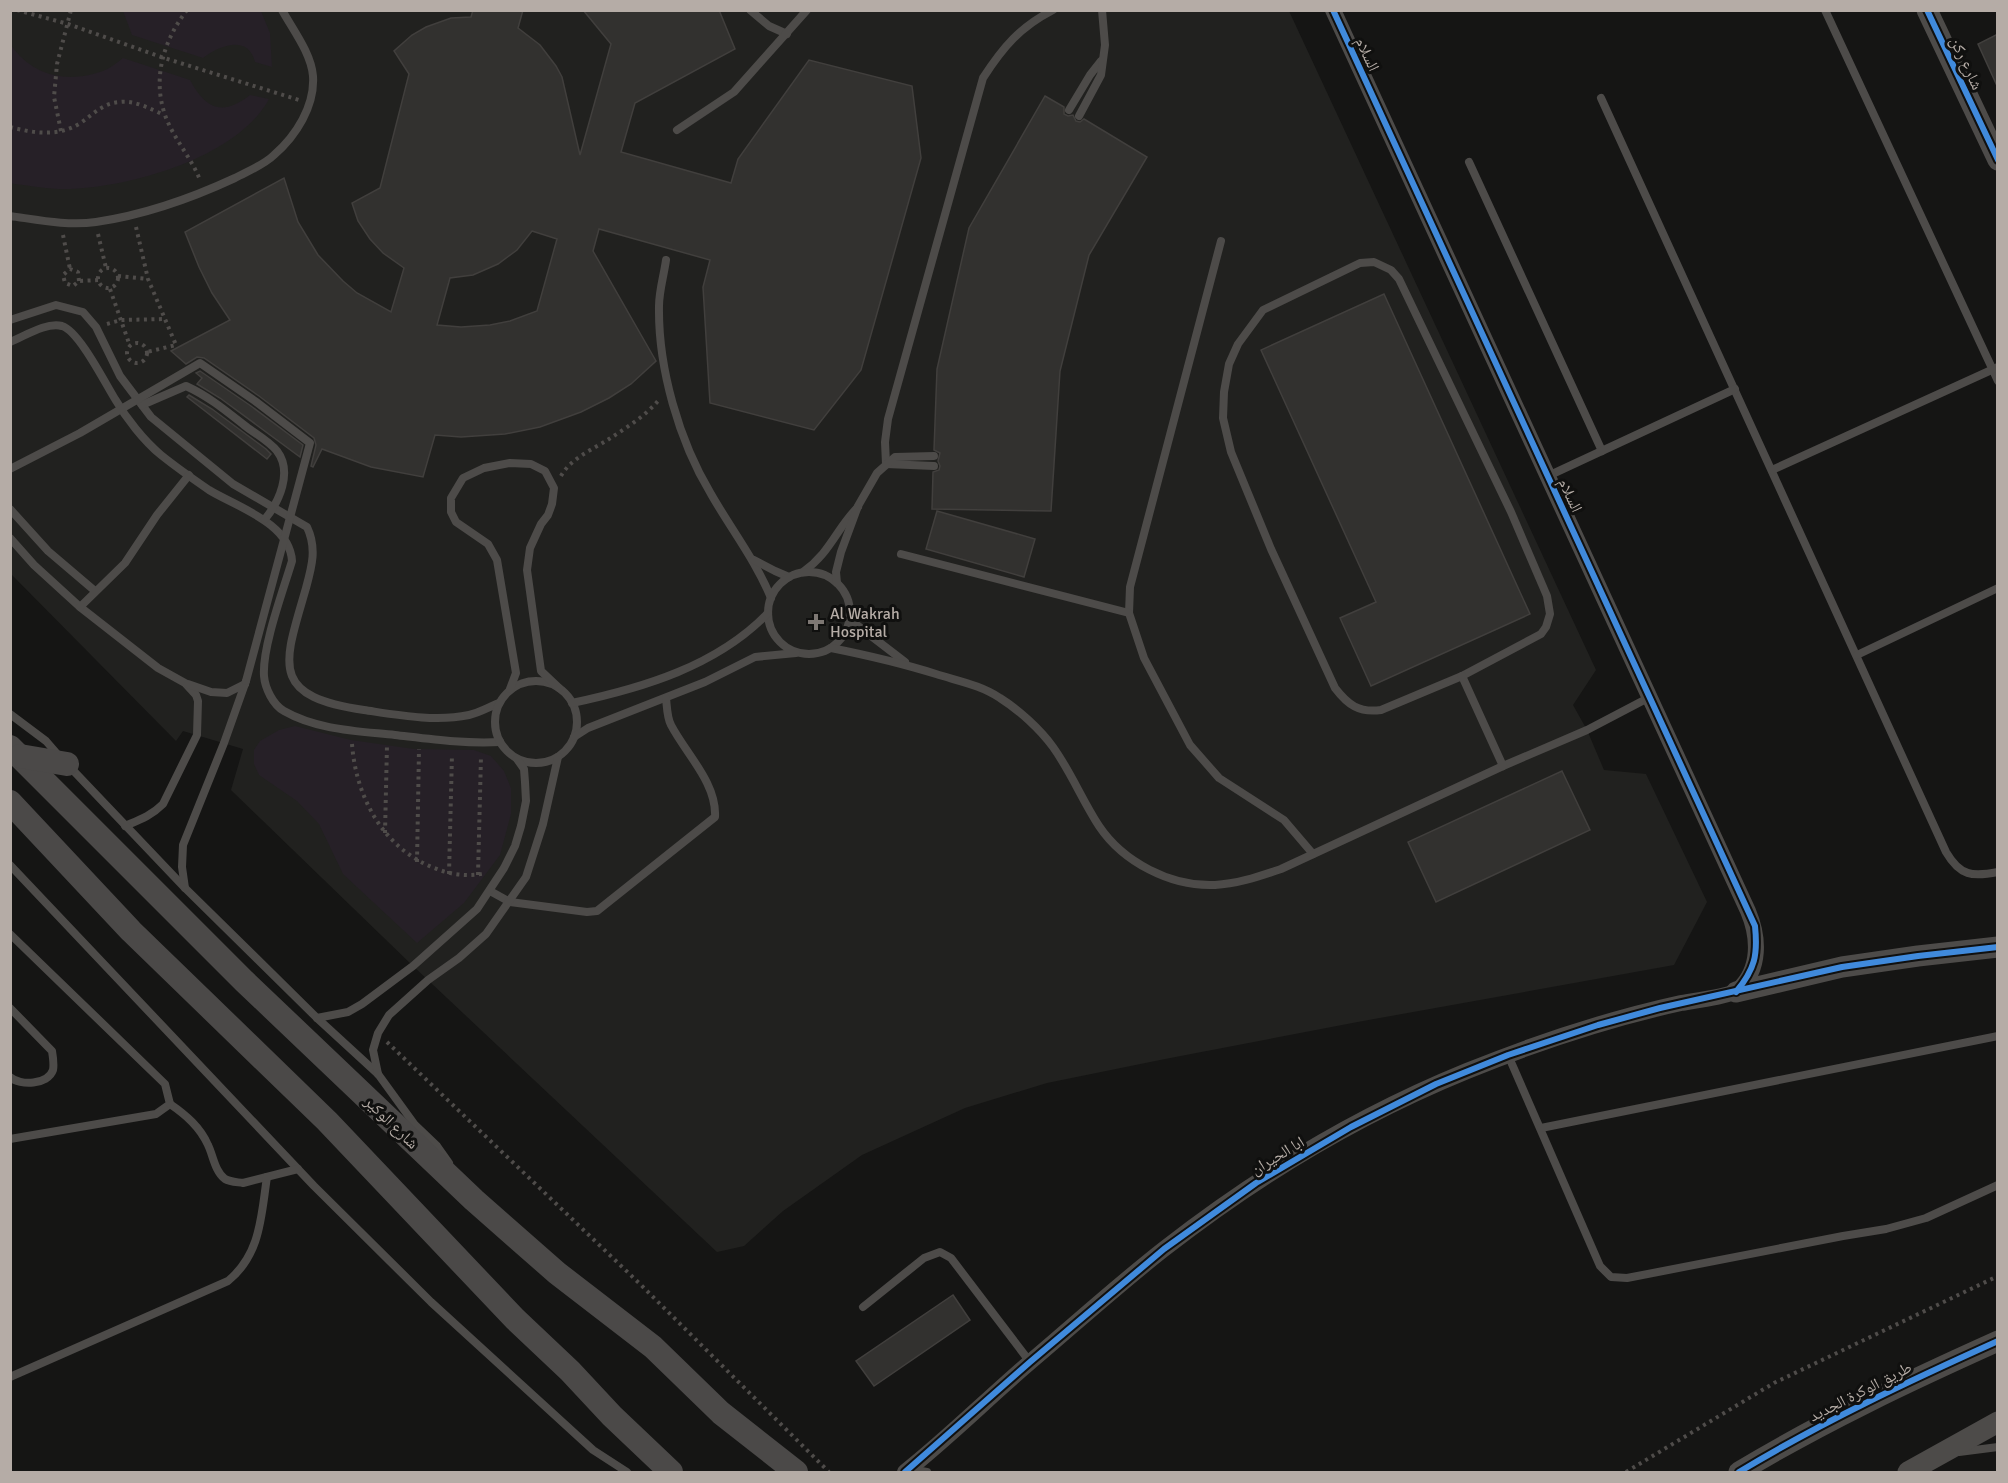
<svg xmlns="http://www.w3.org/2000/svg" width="2008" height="1483" viewBox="0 0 2008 1483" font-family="Signika,'Noto Naskh Arabic',sans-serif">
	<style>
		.built { fill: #21211f }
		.green { fill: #262027 }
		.building { fill: #32312f; stroke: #413f3d; stroke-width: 1.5; fill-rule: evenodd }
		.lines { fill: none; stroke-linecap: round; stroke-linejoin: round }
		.path { stroke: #4f4c4a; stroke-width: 4; stroke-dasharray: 3 4.5; stroke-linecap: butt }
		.service { stroke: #4d4b49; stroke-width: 8 }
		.minor { stroke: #4d4b49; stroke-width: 16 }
		.tertiary { stroke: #4d4b49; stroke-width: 21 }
		.secondary { stroke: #4b4948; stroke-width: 24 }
		.service-bridge { stroke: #4d4b49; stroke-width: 8 }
		.cycleway-casing { stroke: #10100f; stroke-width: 10 }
		.cycleway { stroke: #408adc; stroke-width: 6 }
		.poi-dot { fill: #7d7773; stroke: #10100f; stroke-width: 2 }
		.labels { text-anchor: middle; stroke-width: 6; stroke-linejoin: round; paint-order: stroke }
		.street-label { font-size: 16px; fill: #b5aca6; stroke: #10100f }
		.poi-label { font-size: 16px; fill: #b5aca6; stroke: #10100f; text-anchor: start }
	</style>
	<rect width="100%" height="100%" fill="#151514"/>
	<!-- built -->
	<path class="built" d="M10,11H1289L1596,670L1573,705L1587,730L1604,770L1646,774L1707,902L1674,965L1363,1021L1165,1059L1047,1083L965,1108L862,1155L783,1211L744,1246L717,1252L413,966L231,790L243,749L183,731L176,741L11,574Z"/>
	<!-- green -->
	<g class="green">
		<path d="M123,11H261L270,33L272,67L255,62C248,34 219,46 203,58L132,35Z"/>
		<path d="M11,45C32,76 68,84 103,71C110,68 117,63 123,58L190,80C206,110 223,116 250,95L269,99C238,157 132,187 70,189C52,190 33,186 15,184L10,183Z"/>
		<path d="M295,726L351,740L414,749L474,750L491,756L504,771L511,788V814L500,855L464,903L417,943L343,874L319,824L297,801L259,775L254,764V750L260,741L279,730Z"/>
	</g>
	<!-- building -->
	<g class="building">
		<path d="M473,10H523L518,28L540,45L556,66L562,77L580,155L611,44L583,10H719L735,49L635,103L621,152L731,183L738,159L809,60L912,86L921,158L861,370L814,430L710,403L703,287L710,260L599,229L593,251L656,361L631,384L609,398L581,412L540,427L505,434L461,437L435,435L423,477L371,467L322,449L313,467L311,466L316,445L314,438L259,396L204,358L197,357L186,364L171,351L230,320L212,293L199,267L185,232L284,178L298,222L318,255L343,281L357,293L391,312L404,268L383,253L370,239L358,221L352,203L380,188L409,74L394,51L412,35L426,27L451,18L471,17ZM532,231L557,239L537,311L510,321L490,325L461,327L437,325L450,278L473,275L498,264L517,250Z"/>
		<path d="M1998,34V88L1978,44Z"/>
		<path d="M1045,96L1064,107V114L1068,116L1073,115L1076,121L1080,122L1084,119L1147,157L1089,255L1060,371L1051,511L932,509L933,472L939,470L940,466L938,461L940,453L934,450L937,369L969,228Z"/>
		<path d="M1384,294L1530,614L1371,686L1340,618L1376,602L1261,350Z"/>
		<path d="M200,371L251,406L303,445L300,457L220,398L197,384L202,378L196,373Z"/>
		<path d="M189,395L212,409L266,449L271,454L267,459L187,397Z"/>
		<path d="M937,511L1035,539L1024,577L926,549Z"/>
		<path d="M1562,771L1590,830L1436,902L1408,842Z"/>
		<path d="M953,1295L970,1320L874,1386L856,1361Z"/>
	</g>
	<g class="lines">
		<!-- path -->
		<g class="path">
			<path d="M17,10L68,24L161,57L299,100"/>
			<path d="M187,10C164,40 152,77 165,115C173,138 191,157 200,180"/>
			<path d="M10,127C33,133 57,137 79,124C93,115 102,103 120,102C134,100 151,109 164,115"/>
			<path d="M61,131L54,97L57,64L71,10"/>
			<path d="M136,227L148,279L176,345L147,352"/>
			<path d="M98,234L106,268"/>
			<path d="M63,235L70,269"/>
			<circle cx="108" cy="278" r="10"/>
			<path d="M118,276L148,279"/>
			<path d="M79,281L78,272L70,269L63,275L65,283L73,286L79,281L98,280"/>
			<path d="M110,289L130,346"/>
			<path d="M107,324L121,320L166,319"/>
			<circle cx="137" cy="353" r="10"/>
			<path d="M561,476C571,458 592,450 609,439C626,428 645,416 658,401"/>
			<path d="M352,744C356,798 384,850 437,869C452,875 470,877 486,873"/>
			<path d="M385,833L387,745"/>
			<path d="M417,862L419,749"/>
			<path d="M449,874L452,754"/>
			<path d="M478,875L481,756"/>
			<path d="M387,1042L639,1283L829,1472"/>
			<path d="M1626,1472L1774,1383L1998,1276"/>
		</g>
		<!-- service -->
		<g class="service">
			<path d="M750,10L769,26L787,34"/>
			<path d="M1825,10L1998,381"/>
			<path d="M1601,98L1946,852C1960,876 1972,877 1998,872"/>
			<path d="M1069,110L1090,75L1101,61"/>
			<path d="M1079,116L1101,75L1105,45L1102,10"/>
			<path d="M677,130L734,92L807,10"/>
			<path d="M1469,162L1602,451"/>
			<path d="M10,216C39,220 68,226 96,222C144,215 192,198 235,178C248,171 264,165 274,155C296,136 315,106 313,76C311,53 293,30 282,10"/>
			<path d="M1221,241L1130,587L1129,613L1144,658L1190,745L1219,778L1284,820L1313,854"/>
			<path d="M666,260C664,275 659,291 659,306C658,368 679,441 711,494C731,529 756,561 771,598"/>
			<path d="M1374,262L1391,270L1399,279L1511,512L1547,596L1550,614L1546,627L1541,634L1462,676L1381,710C1359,713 1348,705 1335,688L1271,549L1231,452L1223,418L1224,392L1229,364L1238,344L1263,310L1360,263Z"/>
			<path d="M10,320L56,305L83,312L96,327L120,376L151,417L233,484L307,527C317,548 312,566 306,588C284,664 268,696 364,710C398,715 435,722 469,715C479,713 489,707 499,703"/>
			<path d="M10,342C25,336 46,322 62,326C79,331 105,383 115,399C126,418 144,441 161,455C176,467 193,479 209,490C237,507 290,523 292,561C283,591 262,647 264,676C265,688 273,705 284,711C317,730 358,731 395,735C430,739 465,744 500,742"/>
			<path d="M142,405L186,386C208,396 225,410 244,425C254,433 269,441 277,451C293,472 279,502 265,519"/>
			<path d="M886,464L885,442L888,419L983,78C1003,47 1020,27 1053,10"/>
			<path d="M886,464L934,466"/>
			<path d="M1772,470L1998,367"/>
			<path d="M1548,476L1735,389"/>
			<path d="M10,509L48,551L95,591"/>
			<path d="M10,538L34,565L80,607L158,668L185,683L196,695L198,701L197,735L163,804C151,816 139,820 125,826"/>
			<path d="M901,554L1129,613"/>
			<path d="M754,560L775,571L789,577"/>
			<path d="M803,572C831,552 836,529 858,507"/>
			<circle cx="809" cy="613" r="41"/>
			<path d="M837,583L836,572L841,552L858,506L877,473L895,457L934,456"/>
			<path d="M80,607L125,563L157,515L189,475"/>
			<path d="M849,619L905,662"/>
			<path d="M831,648C866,655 901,663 936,674C958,681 981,685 1000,698C1019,710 1040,729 1053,747C1071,772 1082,800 1099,826C1123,862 1171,887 1215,885C1238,884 1260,876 1281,869L1503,766L1587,730L1650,697"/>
			<path d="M1857,655L1998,588"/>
			<path d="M1462,676L1503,766"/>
			<circle cx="536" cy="722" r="41"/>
			<path d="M188,684L211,692L227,693L245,684"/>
			<path d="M510,689L516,673L497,560L488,544L456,522L451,512V498L463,478L484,468L510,463L531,464L545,471L554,488L552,504L548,515L541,524L530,548L527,570L541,671L559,688"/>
			<path d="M572,703C643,688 717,666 768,613"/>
			<path d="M10,714L46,741L59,756"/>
			<path d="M574,737L588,728L705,682L755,657L796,653"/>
			<path d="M68,765L185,888L317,1018L378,1074L415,1125L437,1146L449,1163"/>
			<path d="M10,865L314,1186L431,1302L593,1450L627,1472"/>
			<path d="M185,888L182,867L183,845L224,743L246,681"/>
			<path d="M490,891L510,902L587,912L597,911L715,817C717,783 686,754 671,725C667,718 667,707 666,698"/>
			<path d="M10,934L165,1084L170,1104L156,1114L10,1139"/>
			<path d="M10,1008L52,1051C53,1057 54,1065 53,1070C48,1085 20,1086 10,1077"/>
			<path d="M317,1018L348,1012L362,1004L413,966L477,909L504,868L515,846L521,826L526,801L525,782L524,769L517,759"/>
			<path d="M1508,1055L1600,1266L1611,1277L1627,1278L1843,1236L1886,1229L1926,1218L1998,1185"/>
			<path d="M378,1074L373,1050L378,1033L389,1015L428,980L459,958L486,934L526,877L543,824L558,757"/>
			<path d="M170,1104C186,1115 200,1127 208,1145C213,1155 215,1172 225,1179C230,1182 237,1182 243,1183L298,1169"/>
			<path d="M1541,1128L1998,1036"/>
			<path d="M863,1307L924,1258L940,1252L951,1258L1030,1362"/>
			<path d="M10,1377L228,1281C261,1254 261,1216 267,1177"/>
			<path d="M1959,1452L1998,1447"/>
			<path d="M910,1469L927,1472"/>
		</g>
		<!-- minor -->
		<path class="minor" d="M905,1472C948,1438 987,1399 1029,1363C1074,1325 1118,1285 1164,1249C1256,1177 1359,1115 1467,1071C1536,1043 1608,1019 1681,1003C1692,1001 1731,996 1738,990C1761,969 1759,937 1748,911L1333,10"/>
		<!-- tertiary -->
		<g class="tertiary">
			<path d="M1927,10L1998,160"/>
			<path d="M1736,992L1842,967L1918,956L1998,947"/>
			<path d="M1739,1472C1822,1422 1909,1381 1998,1341"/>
			<path d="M1908,1472L1998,1422"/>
		</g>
		<!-- secondary -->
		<g class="secondary">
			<path d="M10,747L244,981L474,1200L557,1273L653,1347L721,1413L796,1472"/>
			<path d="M20,756L67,764"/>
			<path d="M10,802L131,931L327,1121L515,1319L570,1371L612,1416L671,1472"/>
		</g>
		<!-- service-bridge -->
		<path class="service-bridge" d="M10,469L80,433L200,363L255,401L310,443L246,681"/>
		<defs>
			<g id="cycleway">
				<path d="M1333,10L1755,926C1758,955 1755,969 1736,992"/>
				<path d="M1927,10L1998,160"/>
				<path d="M905,1472L1030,1362L1164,1249L1256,1183L1351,1127L1436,1084L1508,1055L1598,1025L1660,1008L1842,967L1918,956L1998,947"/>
				<path d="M1739,1472C1822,1422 1909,1381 1998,1341"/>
			</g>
		</defs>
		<!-- cycleway casing -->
		<use href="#cycleway" class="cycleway-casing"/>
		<!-- cycleway -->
		<use href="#cycleway" class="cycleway"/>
	</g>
	<!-- markers -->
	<path class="poi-dot" d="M813 613h6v6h6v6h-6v6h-6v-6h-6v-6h6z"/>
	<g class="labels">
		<!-- street labels -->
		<g class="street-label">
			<text transform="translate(1368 54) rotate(65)" y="6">السلام</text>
			<text transform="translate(1967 63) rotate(65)" y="6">شارع ركن</text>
			<text transform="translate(1571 495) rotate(65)" y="6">السلام</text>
			<text transform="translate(392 1122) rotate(44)" y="6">شارع الوكير</text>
			<text transform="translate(1277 1155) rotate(-31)" y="6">ابا الحيران</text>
			<text transform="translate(1860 1391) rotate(-27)" y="6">طريق الوكرة الجديد</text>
		</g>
		<!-- poi labels -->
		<g class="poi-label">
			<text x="830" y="619">Al Wakrah<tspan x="830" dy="18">Hospital</tspan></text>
		</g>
	</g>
	<!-- border -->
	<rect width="2008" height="1483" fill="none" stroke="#b5aca6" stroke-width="24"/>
</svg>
